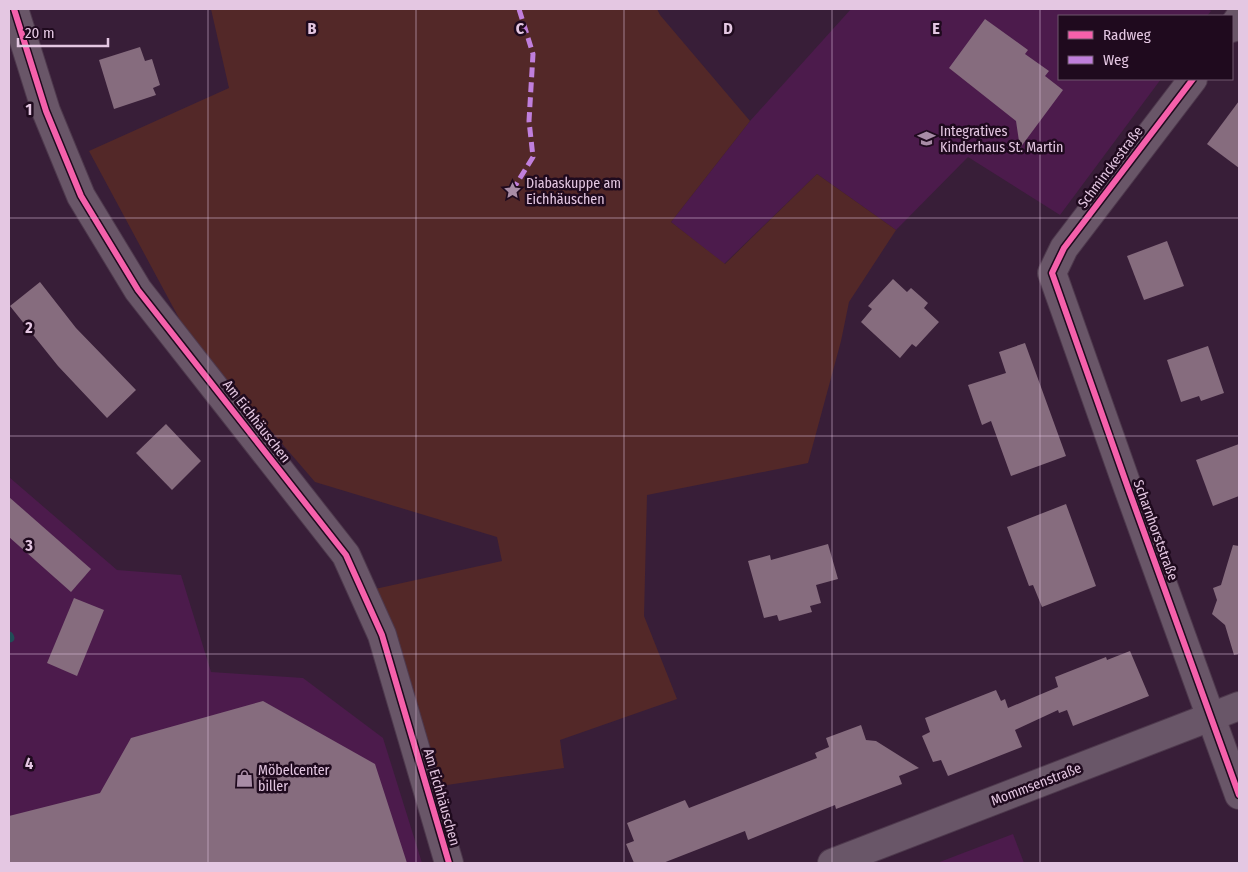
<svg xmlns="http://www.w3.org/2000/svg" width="1248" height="872" viewBox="0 0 1248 872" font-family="'Fira Sans Condensed',sans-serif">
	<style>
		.built { fill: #4c1b4c }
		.green { fill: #532828 }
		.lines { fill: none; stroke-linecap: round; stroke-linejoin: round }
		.stream { stroke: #214d57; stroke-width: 9 }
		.building { fill: #866c7e }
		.minor-casing { stroke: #4e394d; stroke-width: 30 }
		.minor { stroke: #695668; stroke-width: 28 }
		.quiet { stroke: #c07fdc; stroke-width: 5; stroke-dasharray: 10 5; stroke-linecap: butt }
		.cycleway-casing { stroke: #1f0a1e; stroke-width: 9 }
		.cycleway { stroke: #f560ab; stroke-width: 6 }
		.grid { fill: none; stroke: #e4c7e2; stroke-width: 1; stroke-opacity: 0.55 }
		.labels { text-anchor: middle; stroke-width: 5; stroke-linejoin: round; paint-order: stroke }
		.poi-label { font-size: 14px; fill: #e4c7e2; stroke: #1f0a1e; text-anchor: start }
		.street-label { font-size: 14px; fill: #e4c7e2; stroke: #1f0a1e }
		.grid-label { font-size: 16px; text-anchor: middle; font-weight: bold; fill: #e4c7e2; stroke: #1f0a1e; stroke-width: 5; stroke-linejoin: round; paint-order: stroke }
	</style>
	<rect width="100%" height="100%" fill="#381e38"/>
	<!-- built -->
	<g class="built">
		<path d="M851,9H1208L1211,11L1207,16H1059V79H1161L1060,215L968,157L896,230L817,174L724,264L671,222L750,121Z"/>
		<path d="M9,477L117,570L181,575L211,672L303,678L383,738L422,863H9Z"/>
		<path d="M1013,834L1024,863H937Z"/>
	</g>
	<!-- green -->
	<path class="green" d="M211,9H657L660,15L750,121L671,222L725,264L817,174L896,230L849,302L841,341L808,463L647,495L644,616L677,699L560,740L564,768L440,786L375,589L502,561L497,537L315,482L187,333L89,151L229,88Z"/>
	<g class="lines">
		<!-- stream -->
		<path class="stream" d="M9,636L10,638"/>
	</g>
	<!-- building -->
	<g class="building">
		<path d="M985,19L1028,50L1025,54L1049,71L1045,76L1063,90L1020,148L1016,121L949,68Z"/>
		<path d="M140,47L145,61L152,59L160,85L153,88L156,95L114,109L99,60Z"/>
		<path d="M1239,101V168L1207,144Z"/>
		<path d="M1167,241L1184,286L1144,300L1127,256Z"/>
		<path d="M893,279L907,292L911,288L928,303L924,308L939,322L916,347L912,344L900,358L861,322L872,309L868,306Z"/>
		<path d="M40,282L76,328L136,390L107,418L58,366L10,306Z"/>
		<path d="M1025,343L1066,456L1011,476L991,421L982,425L968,385L1006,373L999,352Z"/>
		<path d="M1208,346L1224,393L1201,401L1199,396L1181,402L1167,360Z"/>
		<path d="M166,424L201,461L172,490L136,453Z"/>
		<path d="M1239,444V496L1213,506L1196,460Z"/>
		<path d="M9,497L91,569L71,592L9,537Z"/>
		<path d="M1066,504L1096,586L1042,607L1033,585L1029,586L1007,527Z"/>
		<path d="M828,544L838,579L816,585L821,603L810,606L812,612L779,621L777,615L764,618L748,561L770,555L771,560Z"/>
		<path d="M1233,545L1239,546V654L1234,655L1225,625L1212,614L1217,600L1213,588L1221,585Z"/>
		<path d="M74,598L104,610L77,676L47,663Z"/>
		<path d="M1130,651L1149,696L1073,726L1067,710L1059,713L1058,710L1015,730L1022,747L948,776L941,760L933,762L922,736L930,732L925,718L996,690L1001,701L1005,699L1008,708L1058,687L1055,677L1106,657L1107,660Z"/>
		<path d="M263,701L375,764L407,863H9V816L100,793L131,738Z"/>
		<path d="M861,725L866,740L876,741L919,768L899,776L902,784L836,809L835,805L748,840L745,831L663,863H634L626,844L634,841L627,823L685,800L689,808L817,758L815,753L829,747L826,738Z"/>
	</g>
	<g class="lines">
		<defs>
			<g id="minor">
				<path d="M14,9L46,111L81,196L138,290L346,555L382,635L449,863"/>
				<path d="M1232,28L1239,18"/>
				<path d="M1193,79L1064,248L1052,273L1128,488L1239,795"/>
				<path d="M832,863L1239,706"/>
			</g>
		</defs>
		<!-- minor casing -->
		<use href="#minor" class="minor-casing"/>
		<!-- minor -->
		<use href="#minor" class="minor"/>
		<!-- quiet -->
		<path class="quiet" d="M512,191L533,157L529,121L533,54L519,9"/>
		<defs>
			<g id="cycleway">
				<path d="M14,9L46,111L81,196L138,290L346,555L382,635L449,863"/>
				<path d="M1193,79L1064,248L1052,273L1128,488L1239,795"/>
			</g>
		</defs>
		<!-- cycleway casing -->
		<use href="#cycleway" class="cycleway-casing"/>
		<!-- cycleway -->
		<use href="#cycleway" class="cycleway"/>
	</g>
	<!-- grid -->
	<path class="grid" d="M208,9V863M416,9V863M624,9V863M832,9V863M1040,9V863M9,218H1239M9,436H1239M9,654H1239"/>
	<!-- icons -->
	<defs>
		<symbol id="school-bare" viewBox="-9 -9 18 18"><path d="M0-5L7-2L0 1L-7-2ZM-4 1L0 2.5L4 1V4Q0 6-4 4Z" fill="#a88ca6" stroke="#1f0a1e" stroke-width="2.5" paint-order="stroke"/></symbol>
		<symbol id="sight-bare" viewBox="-9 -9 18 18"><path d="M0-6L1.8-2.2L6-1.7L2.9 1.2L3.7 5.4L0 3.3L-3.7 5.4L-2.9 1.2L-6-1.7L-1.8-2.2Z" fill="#a88ca6" stroke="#1f0a1e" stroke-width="2.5" paint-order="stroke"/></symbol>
		<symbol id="shop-bare" viewBox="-9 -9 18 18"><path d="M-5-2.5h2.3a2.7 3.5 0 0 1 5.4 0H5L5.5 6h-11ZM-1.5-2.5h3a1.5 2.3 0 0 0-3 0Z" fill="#a88ca6" stroke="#1f0a1e" stroke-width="2.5" paint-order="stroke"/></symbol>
	</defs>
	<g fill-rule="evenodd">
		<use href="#school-bare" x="914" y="126" width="25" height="25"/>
		<use href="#sight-bare" x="500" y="178" width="25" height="25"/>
		<use href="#shop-bare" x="232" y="766" width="25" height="25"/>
	</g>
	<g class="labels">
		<!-- poi labels -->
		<g class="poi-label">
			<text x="940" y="136">Integratives<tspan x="940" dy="16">Kinderhaus St. Martin</tspan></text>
			<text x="526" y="188">Diabaskuppe am<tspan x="526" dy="16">Eichhäuschen</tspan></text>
			<text x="258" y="775">Möbelcenter<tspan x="258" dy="16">biller</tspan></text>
		</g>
		<!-- street labels -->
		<g class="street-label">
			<text transform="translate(1110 167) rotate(-53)" y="5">Schminckestraße</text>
			<text transform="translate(257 421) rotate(52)" y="5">Am Eichhäuschen</text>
			<text transform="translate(1156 530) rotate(70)" y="5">Scharnhorststraße</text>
			<text transform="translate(1036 784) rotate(-21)" y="5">Mommsenstraße</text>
			<text transform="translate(442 797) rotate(74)" y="5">Am Eichhäuschen</text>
		</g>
	</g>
	<g class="grid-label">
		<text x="312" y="34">B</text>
		<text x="520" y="34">C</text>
		<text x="728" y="34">D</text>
		<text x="936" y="34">E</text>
		<text x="29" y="115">1</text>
		<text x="29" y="333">2</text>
		<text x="29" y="551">3</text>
		<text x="29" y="769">4</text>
	</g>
	<!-- border -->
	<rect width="1248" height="872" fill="none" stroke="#e4c7e2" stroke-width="20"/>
	<!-- legend -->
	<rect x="1058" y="15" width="175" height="65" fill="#1f0a1e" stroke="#6e566c"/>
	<rect x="1068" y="31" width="25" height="8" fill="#f560ab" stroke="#6e566c"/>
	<text x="1103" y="40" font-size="15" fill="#e4c7e2">Radweg</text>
	<rect x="1068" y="56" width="25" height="8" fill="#c07fdc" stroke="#6e566c"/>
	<text x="1103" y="65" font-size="15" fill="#e4c7e2">Weg</text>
	<!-- scale -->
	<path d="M18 38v8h90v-8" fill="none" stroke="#e4c7e2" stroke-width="2.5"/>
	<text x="25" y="38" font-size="15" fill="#e4c7e2" stroke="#1f0a1e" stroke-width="4" paint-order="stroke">20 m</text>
</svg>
